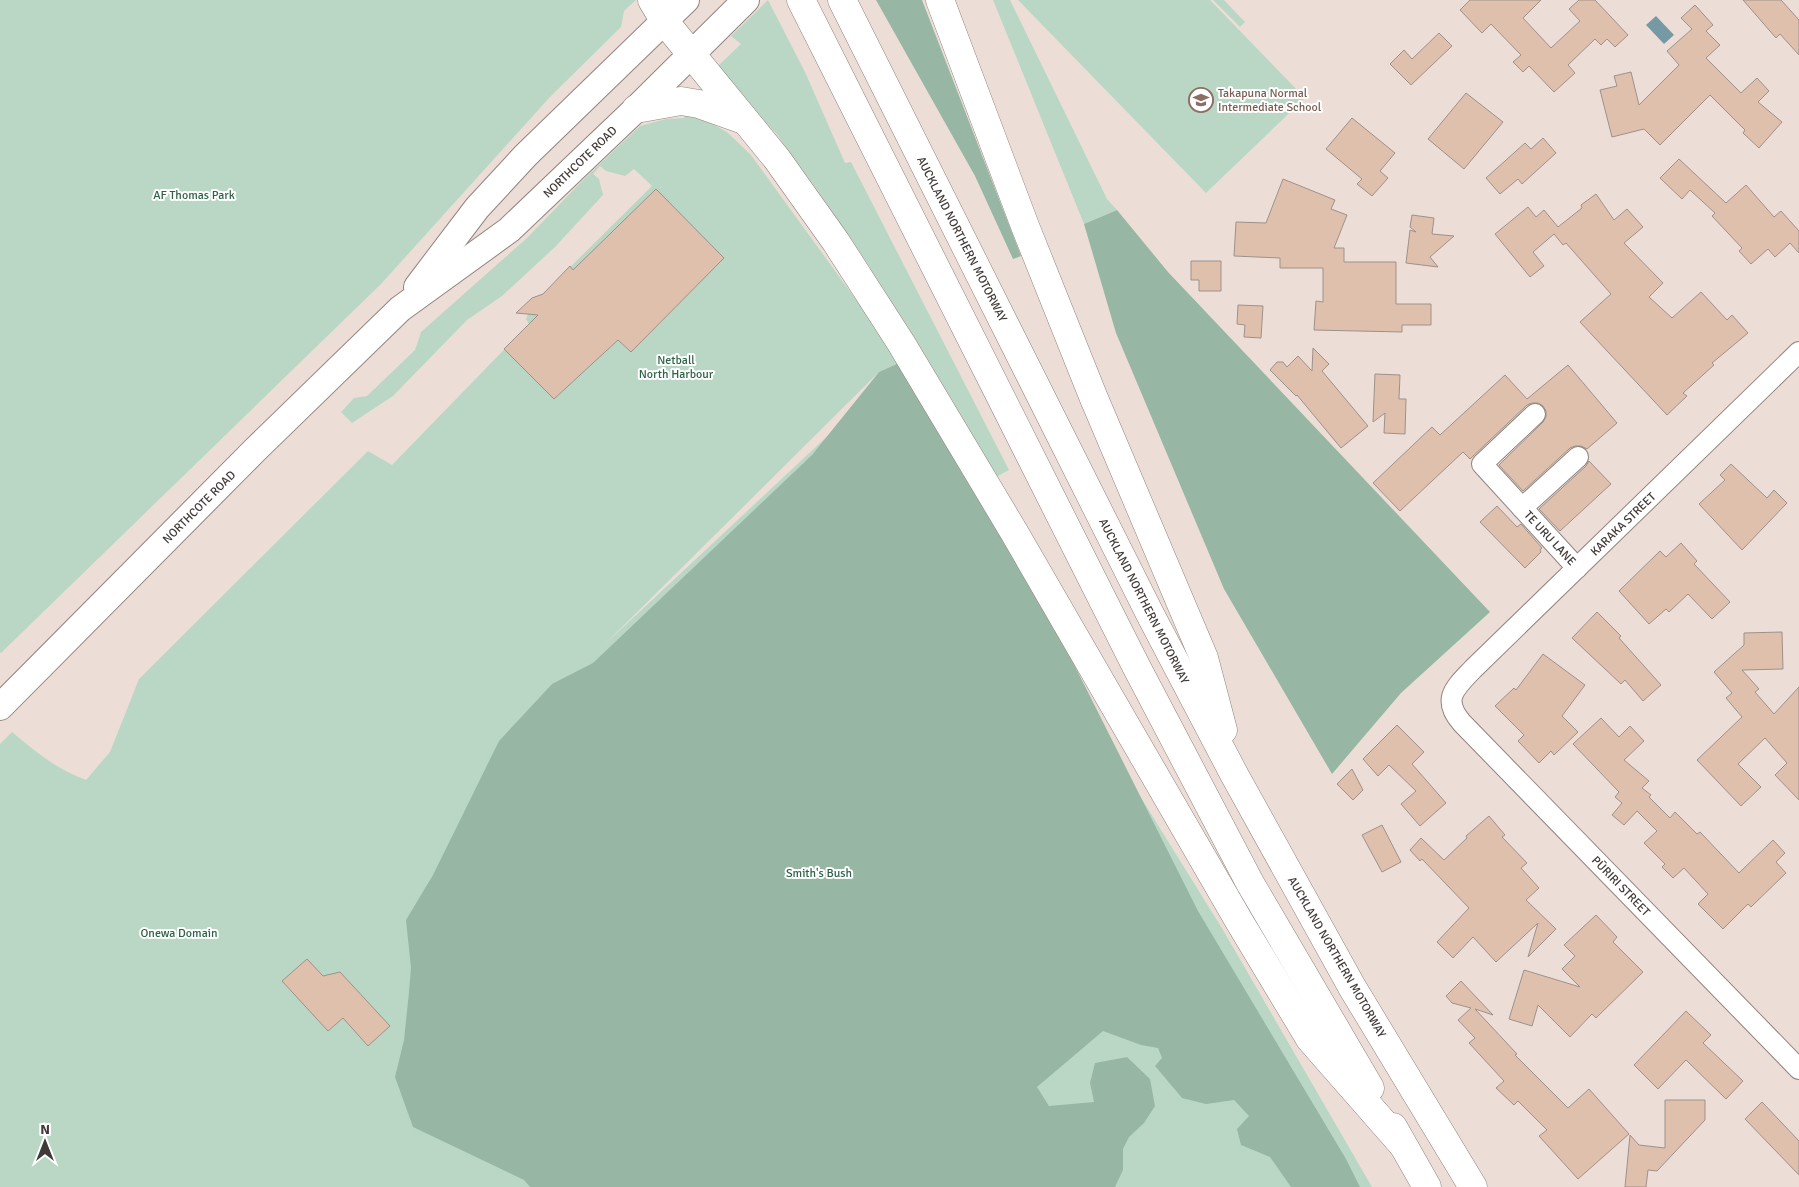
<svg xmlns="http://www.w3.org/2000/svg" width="1799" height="1187" viewBox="0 0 1799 1187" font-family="Signika,sans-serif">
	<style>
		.green { fill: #bad7c6 }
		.forest { fill: #97b7a4 }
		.water { fill: #7699a6 }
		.building { fill: #dfc0ad; stroke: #9e918a }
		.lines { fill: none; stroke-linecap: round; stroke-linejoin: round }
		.minor-casing { stroke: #91847e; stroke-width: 22 }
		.major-casing { stroke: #91847e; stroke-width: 28 }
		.highway-casing { stroke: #91847e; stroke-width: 29 }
		.minor { stroke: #fff; stroke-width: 20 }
		.major { stroke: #fff; stroke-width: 26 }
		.highway { stroke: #fff; stroke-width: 28 }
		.labels { text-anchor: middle; stroke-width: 4; stroke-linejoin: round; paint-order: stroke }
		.education-label { font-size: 12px; fill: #785e54; stroke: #fff; text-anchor: start }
		.street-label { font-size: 12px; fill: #3f3937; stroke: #fff }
		.park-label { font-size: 12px; fill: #2d6246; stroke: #fff }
	</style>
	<rect width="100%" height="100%" fill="#ecded7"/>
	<!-- green -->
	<g class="green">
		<path d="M0,0H636L624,11L621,27L550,97L381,284L1,653L0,652Z"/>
		<path d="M768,0L805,72L845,163L851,162L1009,470L994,478L869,266L818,191L776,133L737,94L718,66L741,44L731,36Z"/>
		<path d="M993,0H1010L1107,199L1117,210L1084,224Z"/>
		<path d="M1018,0H1210L1305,98L1206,193Z"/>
		<path d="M1213,0H1224L1245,22L1240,27Z"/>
		<path d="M687,110L727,132L751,155L901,362L879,372L604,645L884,383L1223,930L1372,1187H0V744L12,732C36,752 56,769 86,780L110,752L139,679L368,451L392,465L529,324L526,319L528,314L521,313C525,301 532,298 543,294L652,186L634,169L625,176L606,171L600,166L593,174L599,179L603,195L555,247L502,296L467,320L393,396L352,423L341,412L354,398L367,396L415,350L421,332L527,238L585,178L640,126L666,119L684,118Z"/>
	</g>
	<!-- forest -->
	<g class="forest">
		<path d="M876,0H922L1021,256L1013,259L975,176Z"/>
		<path d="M1117,210L1168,272L1490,612L1401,693L1332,774L1224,589L1116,333L1084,224Z"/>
		<path d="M901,362L1012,541L1198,911L1346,1159L1360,1187H1291L1270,1157L1241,1145L1237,1129L1249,1116L1234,1100L1206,1104L1182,1098L1155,1066L1162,1058L1158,1048L1141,1045L1103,1031L1037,1087L1049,1106L1094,1102L1090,1083L1095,1063L1127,1057L1150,1079L1155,1106L1144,1123L1129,1137L1123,1149V1170L1115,1187H530L524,1180L413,1127L395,1077L404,1040L409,992L411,968L406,920L433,875L499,741L552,684L593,663L812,455L879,372Z"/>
	</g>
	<!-- water -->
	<path class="water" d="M1656,16L1674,35L1664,44L1646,25Z"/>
	<!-- building -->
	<g class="building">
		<path d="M1470,0H1541L1523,18L1551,48L1580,21L1569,9L1579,0H1595L1628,35L1615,47L1607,39L1601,45L1595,39L1568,65L1575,73L1554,92L1529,66L1523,72L1513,62L1521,55L1491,24L1482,33L1460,10Z"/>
		<path d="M1743,0H1781L1799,20V55L1780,34L1776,38Z"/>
		<path d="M1695,5L1713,25L1706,31L1720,45L1706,58L1741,93L1757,78L1769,91L1758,102L1782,122L1759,148L1743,133L1745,130L1710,95L1660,145L1644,129L1612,137L1600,90L1617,86L1614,76L1631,72L1639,105L1679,65L1667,51L1692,29L1681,18Z"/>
		<path d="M1439,33L1452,46L1411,85L1390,64L1404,50L1412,59Z"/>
		<path d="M1466,93L1503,122L1464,169L1428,139Z"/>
		<path d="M1352,118L1395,153L1380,171L1388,178L1372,196L1357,184L1362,179L1326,149Z"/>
		<path d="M1543,138L1556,153L1522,184L1518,179L1500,194L1486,178L1525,143L1531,149Z"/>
		<path d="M1679,159L1726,203L1746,185L1774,217L1781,211L1799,231V253L1790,243L1775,257L1768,249L1751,264L1739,251L1742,248L1712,216L1715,213L1690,190L1682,199L1660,178Z"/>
		<path d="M1283,179L1335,200L1331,209L1347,215L1334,248H1344V262H1396V304H1431V325H1402V332L1314,330L1316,301L1323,302V268H1280V258L1234,256L1236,222L1266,223Z"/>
		<path d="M656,189L724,258L631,352L618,340L554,399L504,349L538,315L516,313L532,298L543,294L570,266L573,270Z"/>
		<path d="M1596,194L1614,220L1627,209L1643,227L1624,243L1663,283L1649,297L1672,318L1701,292L1727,320L1732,315L1748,333L1712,363L1714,365L1683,393L1687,396L1667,415L1580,322L1611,294L1566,243L1563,245L1554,234L1533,252L1544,266L1530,277L1495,234L1528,207L1536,217L1544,210L1558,227L1582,208L1581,205Z"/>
		<path d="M1412,215L1434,218L1432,234L1454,236L1430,257L1438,267L1406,263L1410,230L1416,232L1410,227Z"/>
		<path d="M1191,261H1221V291H1199V280H1191Z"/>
		<path d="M1238,305L1263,306L1261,338L1244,337L1245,325L1237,324Z"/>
		<path d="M1313,348L1329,364L1322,371L1368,426L1341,448L1297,395L1296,396L1270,370L1277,362H1283L1287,367L1298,356L1312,371Z"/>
		<path d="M1568,365L1617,423L1587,449L1581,446H1575L1570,448L1523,491L1499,465L1543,422L1546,417V411L1543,406L1538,403H1532L1527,405L1470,459L1463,452L1400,511L1373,483L1432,427L1440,435L1505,375L1527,399Z"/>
		<path d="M1375,374L1400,375L1399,399H1406L1405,434L1384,433L1385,413L1373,422Z"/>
		<path d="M1589,461L1611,484L1560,531L1539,509L1586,466Z"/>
		<path d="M1731,464L1767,498L1774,490L1787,503L1742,550L1699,504L1725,480L1720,475Z"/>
		<path d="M1497,506L1517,527L1521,524L1542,548L1540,550L1541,552L1525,568L1480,522Z"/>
		<path d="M1681,543L1697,561L1694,564L1730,602L1712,619L1688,594L1669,612L1666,609L1649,624L1619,591L1660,551L1666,557Z"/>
		<path d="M1597,612L1621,636L1619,638L1661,685L1643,701L1625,680L1621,684L1572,638Z"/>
		<path d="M1782,632L1783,669L1742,670L1759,689L1755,692L1774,714L1799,687V800L1775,775L1787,763L1765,738L1738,764L1761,787L1741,806L1697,760L1742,717L1726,698L1732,693L1714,672L1744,645V633Z"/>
		<path d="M1543,654L1585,685L1562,716L1578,732L1554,755L1551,751L1539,763L1518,741L1524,735L1495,706L1514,688L1516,690Z"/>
		<path d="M1601,718L1619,737L1630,726L1644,741L1624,760L1649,781L1642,788L1651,795L1649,797L1670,818L1675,812L1697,834L1700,832L1739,873L1773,840L1785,853L1776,862L1786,873L1751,907L1748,904L1723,929L1698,904L1708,894L1684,868L1673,878L1662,867L1665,864L1644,843L1657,831L1637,811L1624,825L1612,815L1622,803L1615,797L1619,792L1573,744Z"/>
		<path d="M1397,725L1424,752L1412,764L1446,803L1420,826L1401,804L1416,791L1389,765L1378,776L1363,759Z"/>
		<path d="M1352,769L1363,790L1353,800L1337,784Z"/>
		<path d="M1489,816L1505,835L1502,837L1527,863L1521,868L1539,888L1526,900L1556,929L1528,957L1538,923L1496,962L1473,937L1453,958L1437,942L1469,908L1422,859L1420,861L1410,850L1421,838L1444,860L1467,838L1466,836Z"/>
		<path d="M1382,825L1401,862L1382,872L1362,835Z"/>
		<path d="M1596,915L1617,937L1613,942L1643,972L1596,1018L1592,1014L1570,1037L1538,1005L1532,1026L1509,1019L1524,970L1580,987L1562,969L1575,956L1564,945Z"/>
		<path d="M307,959L323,976L340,972L390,1026L368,1046L343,1018L328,1031L282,981Z"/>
		<path d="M1461,981L1493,1015L1475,1009L1517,1054L1515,1055L1568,1108L1589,1089L1629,1134L1578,1179L1539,1136L1547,1130L1518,1101L1514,1105L1496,1088L1504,1081L1469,1043L1475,1038L1458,1020L1471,1008L1452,1003L1446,996Z"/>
		<path d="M1686,1011L1711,1035L1703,1043L1743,1081L1726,1099L1686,1060L1658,1089L1634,1065Z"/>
		<path d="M1665,1100H1705V1120L1657,1171L1648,1170L1646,1187H1625L1630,1135L1639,1145L1665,1148Z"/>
		<path d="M1762,1102L1799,1141V1175L1745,1119Z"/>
	</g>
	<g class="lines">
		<defs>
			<g id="minor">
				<path d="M1799,352L1473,669C1455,688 1441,699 1462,723L1799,1069"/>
				<path d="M1535,414L1482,464L1577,568"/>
				<path d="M1522,508L1578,457"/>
			</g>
			<g id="major">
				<path d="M417,287L477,208L526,155L686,0"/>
				<path d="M0,707L255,450L400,309L509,230L636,109L746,0"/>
			</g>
			<g id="highway">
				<path d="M652,0L665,22L777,159L836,242L901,343L1014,532L1239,921L1310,1039L1402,1144"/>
				<path d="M801,0L1136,666L1250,883L1370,1088"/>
				<path d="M842,0L1151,616L1235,776L1352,987L1473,1187"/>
				<path d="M940,0L1025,226L1093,396L1204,658L1223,730"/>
				<path d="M636,109L681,101L699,104L744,120"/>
				<path d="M1393,1127L1427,1187"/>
			</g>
		</defs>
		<!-- minor casing -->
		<use href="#minor" class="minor-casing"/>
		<!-- major casing -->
		<use href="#major" class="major-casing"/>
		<!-- highway casing -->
		<use href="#highway" class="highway-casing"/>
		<!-- minor -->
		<use href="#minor" class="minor"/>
		<!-- major -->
		<use href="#major" class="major"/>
		<!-- highway -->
		<use href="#highway" class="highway"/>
	</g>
	<!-- icons -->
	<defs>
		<symbol id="school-ring" viewBox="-11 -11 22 22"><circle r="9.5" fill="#fff" stroke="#8d6e63" stroke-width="1.5"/><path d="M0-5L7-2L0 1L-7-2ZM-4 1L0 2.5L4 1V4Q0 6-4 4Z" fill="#8d6e63"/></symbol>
	</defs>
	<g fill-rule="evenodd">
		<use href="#school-ring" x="1187" y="86" width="28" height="28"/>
	</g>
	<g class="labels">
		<!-- education labels -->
		<g class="education-label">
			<text x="1218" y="97">Takapuna Normal<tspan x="1218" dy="14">Intermediate School</tspan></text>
		</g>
		<!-- street labels -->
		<g class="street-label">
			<text transform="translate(580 162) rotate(-44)" y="4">NORTHCOTE ROAD</text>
			<text transform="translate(962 239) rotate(63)" y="4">AUCKLAND NORTHERN MOTORWAY</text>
			<text transform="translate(199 507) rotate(-45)" y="4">NORTHCOTE ROAD</text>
			<text transform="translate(1623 524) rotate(-44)" y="4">KARAKA STREET</text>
			<text transform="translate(1550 538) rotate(47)" y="4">TE URU LANE</text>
			<text transform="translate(1144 601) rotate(63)" y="4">AUCKLAND NORTHERN MOTORWAY</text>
			<text transform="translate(1621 886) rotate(46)" y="4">PŪRIRI STREET</text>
			<text transform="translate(1337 957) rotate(60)" y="4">AUCKLAND NORTHERN MOTORWAY</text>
		</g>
		<!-- park labels -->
		<g class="park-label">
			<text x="194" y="199">AF Thomas Park</text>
			<text x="676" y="364">Netball<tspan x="676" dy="14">North Harbour</tspan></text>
			<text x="819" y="877">Smith's Bush</text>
			<text x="179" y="937">Onewa Domain</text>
		</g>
	</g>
	<!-- north arrow -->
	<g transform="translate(45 1142)" stroke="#ffffff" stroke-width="4" paint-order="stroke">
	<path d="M0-4L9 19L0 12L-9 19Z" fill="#3f3937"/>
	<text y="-8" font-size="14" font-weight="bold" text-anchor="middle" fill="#3f3937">N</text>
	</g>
</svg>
